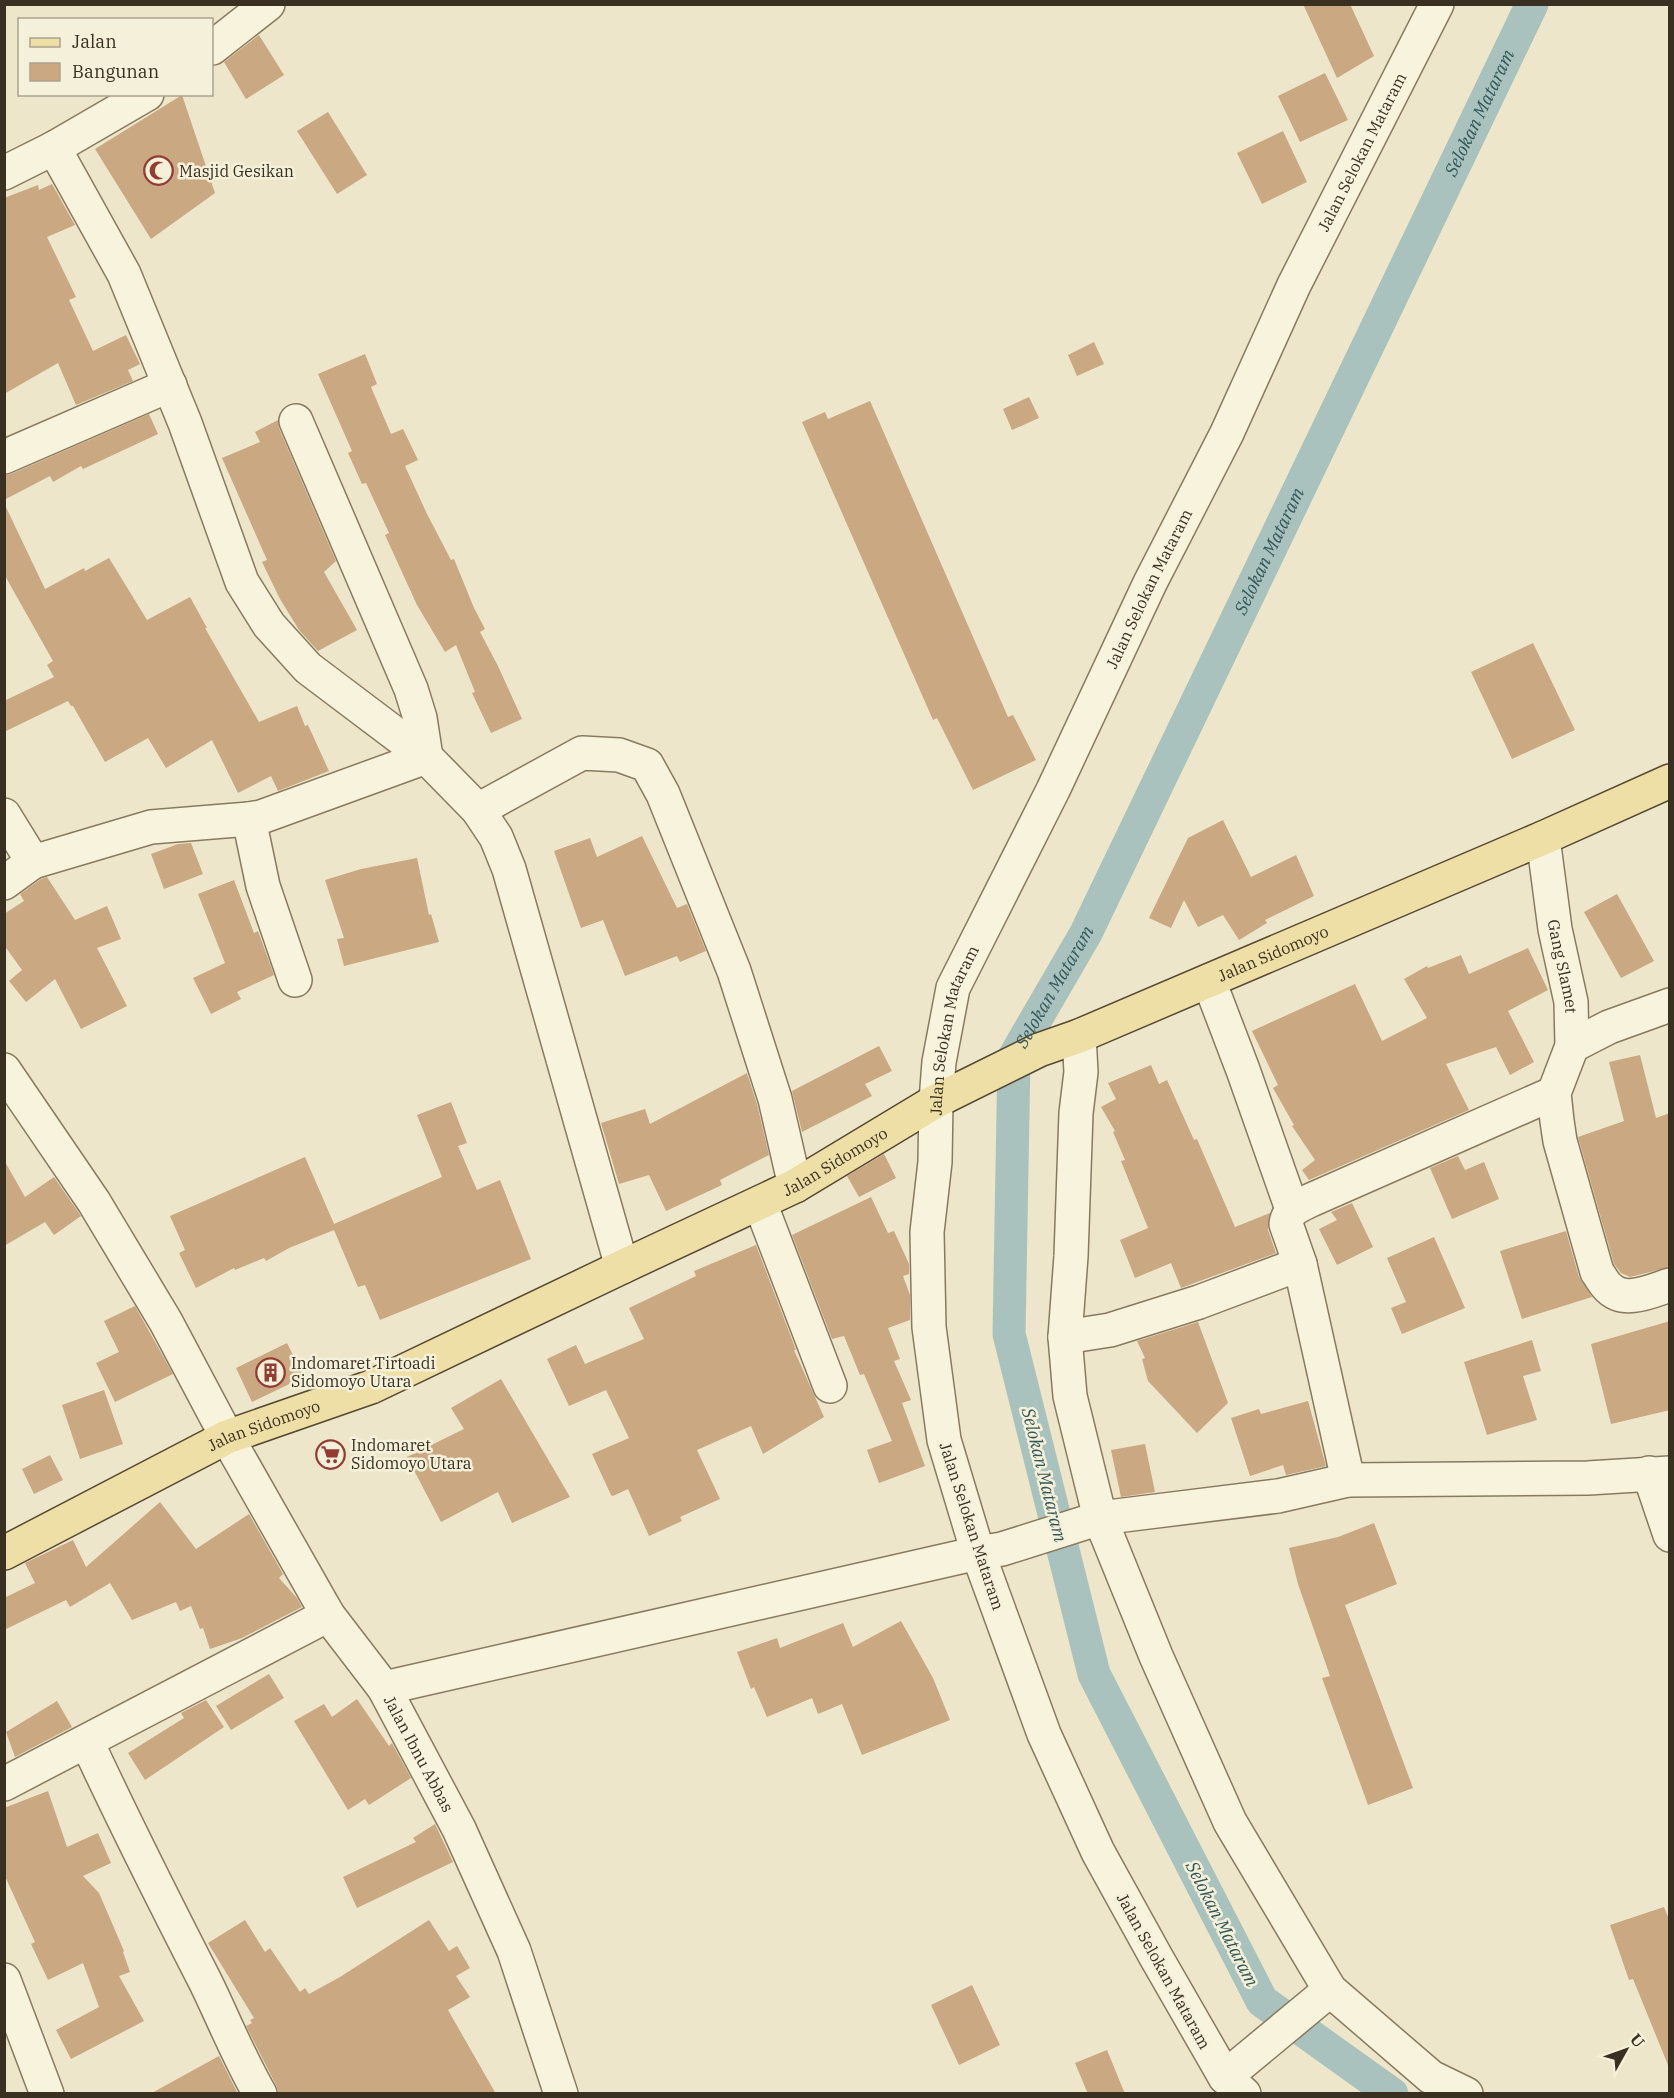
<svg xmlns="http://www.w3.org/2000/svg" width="1674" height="2098" viewBox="0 0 1674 2098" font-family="'IBM Plex Serif',serif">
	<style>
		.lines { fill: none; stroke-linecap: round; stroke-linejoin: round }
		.canal { stroke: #aac2bd; stroke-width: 33 }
		.building { fill: #c9a882 }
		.minor-casing { stroke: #897a5f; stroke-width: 36 }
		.major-casing { stroke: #574833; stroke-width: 36 }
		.minor { stroke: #f8f3dd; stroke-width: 33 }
		.major { stroke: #eddfa5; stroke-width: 33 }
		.labels { text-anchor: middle; stroke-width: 5; stroke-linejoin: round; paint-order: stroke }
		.street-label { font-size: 16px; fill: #3a3022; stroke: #f5f0d9 }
		.poi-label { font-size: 16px; fill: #3a3022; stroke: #f5f0d9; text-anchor: start }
		.water-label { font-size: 18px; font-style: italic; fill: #325759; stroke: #f5f0d9 }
	</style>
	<rect width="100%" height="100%" fill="#ede6ca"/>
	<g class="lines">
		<!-- canal -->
		<path class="canal" id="s1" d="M1392,2094L1262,2001L1094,1674L1009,1334L1014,1057L1086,933L1532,4"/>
	</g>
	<!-- building -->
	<g class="building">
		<path d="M1303,4H1350L1374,56L1337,78Z"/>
		<path d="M259,35L284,75L246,99L224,62Z"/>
		<path d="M1325,73L1348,120L1300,142L1278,96Z"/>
		<path d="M182,95L215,193L151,239L95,149Z"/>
		<path d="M328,112L367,175L337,194L297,131Z"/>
		<path d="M1283,131L1307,182L1262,204L1237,153Z"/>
		<path d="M52,184L75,225L47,237L76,297L69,300L93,351L126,335L140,364L128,370L133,381L76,405L58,363L4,394V198L38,185L39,190Z"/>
		<path d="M1094,342L1104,364L1077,376L1068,355Z"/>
		<path d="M365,354L377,384L371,387L391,434L403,429L418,460L405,466L427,514L451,560L454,559L474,608L485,629L480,632L498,666L522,719L491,733L472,693L475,692L456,645L445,652L417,605L385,535L389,533L366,483L362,484L348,453L352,451L318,374Z"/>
		<path d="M1029,397L1039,418L1012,430L1003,409Z"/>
		<path d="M870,401L1008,717L1013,715L1036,760L973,790L937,718L933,720L802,422L825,412L828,419Z"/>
		<path d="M149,414L158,434L83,469L81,466L53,482L50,476L4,500V475L11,474Z"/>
		<path d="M278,420L279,428L336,561L324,572L357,630L318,651L299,630L280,599L262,562L267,560L222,458L260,442L255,432Z"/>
		<path d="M4,503L45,589L84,568L85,571L109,558L147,620L190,597L207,628H205L259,722L297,706L305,726L308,725L329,771L278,791L271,776L238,793L212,740L166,768L148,738L105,762L73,706H71L68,701L4,732V701L54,677L47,665L53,661L4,574Z"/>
		<path d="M1533,643L1575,730L1512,759L1471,672Z"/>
		<path d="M1223,820L1251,877L1296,855L1314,896L1265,920L1267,923L1239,940L1223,915L1198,927L1184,900L1171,928L1149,918L1188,838Z"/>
		<path d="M642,836L677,908L687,904L706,951L680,962L677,956L625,976L603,920L581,928L554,851L590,838L597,857Z"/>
		<path d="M191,843L203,874L164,889L151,854L178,844Z"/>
		<path d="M417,858L429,915L431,914L439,942L344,966L337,939L344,938L325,880L361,869Z"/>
		<path d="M47,877L75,920L107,906L121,939L97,948L127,1006L81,1029L55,979L26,1002L9,981L22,970L4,945V914L24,901L20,894L41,879Z"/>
		<path d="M234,880L254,933L258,931L274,975L237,992L241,999L211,1014L193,978L225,963L198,894Z"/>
		<path d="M1617,894L1654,961L1621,978L1584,912Z"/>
		<path d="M1528,948L1548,990L1508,1011L1534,1062L1510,1075L1496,1047L1446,1064L1469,1110L1309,1180L1302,1170L1315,1160L1292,1126L1294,1125L1273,1088L1278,1085L1252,1031L1355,984L1382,1041L1427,1018L1404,979L1427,966L1428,968L1461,955L1469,974Z"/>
		<path d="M879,1046L892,1071L865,1084L872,1096L802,1132L792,1091Z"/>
		<path d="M1640,1055L1656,1118L1670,1113V1267L1630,1277L1621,1273L1614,1264L1578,1137L1624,1121L1609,1062Z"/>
		<path d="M1151,1065L1159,1084L1167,1080L1194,1140L1197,1139L1235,1227L1270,1213L1268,1230L1276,1253L1181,1288L1171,1263L1135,1278L1120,1240L1148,1228L1121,1161L1125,1160L1113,1132L1115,1131L1101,1107L1116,1099L1108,1083Z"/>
		<path d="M747,1073L757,1104L769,1155L720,1180L722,1185L666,1211L649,1175L619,1184L601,1123L645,1109L650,1124Z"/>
		<path d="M451,1102L467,1143L458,1146L477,1190L500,1180L531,1259L380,1320L365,1285L358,1287L334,1230L289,1248L266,1261L264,1258L235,1270L234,1268L196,1288L179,1253L185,1250L170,1216L305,1157L334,1224L442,1177L417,1115Z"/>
		<path d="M884,1154L896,1178L859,1197L847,1176Z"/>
		<path d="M1458,1156L1465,1170L1484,1162L1499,1199L1452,1219L1430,1168Z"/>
		<path d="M4,1160L25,1197L54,1177L81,1216L54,1235L45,1222L4,1246Z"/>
		<path d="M871,1197L888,1233L894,1231L909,1264V1274L903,1276L910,1295V1320L888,1328L900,1359L894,1361L911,1400L902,1403L925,1466L879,1483L867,1450L892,1441L864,1374L860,1375L844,1336L832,1339L792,1235Z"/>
		<path d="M1352,1203L1373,1247L1337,1265L1319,1229L1337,1220L1331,1212Z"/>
		<path d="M1566,1231L1579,1277L1592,1297L1522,1319L1500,1251Z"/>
		<path d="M1434,1237L1465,1308L1402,1334L1391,1308L1406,1302L1387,1258Z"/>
		<path d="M756,1245L796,1350H794L824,1417L763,1454L751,1426L697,1450L720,1499L680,1517L682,1521L649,1536L628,1489L613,1496L611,1495L592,1454L629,1438L606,1390L569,1406L547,1359L576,1345L585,1364L644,1339L629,1308L696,1276L694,1271Z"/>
		<path d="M135,1306L173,1374L115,1402L96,1363L119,1352L104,1321Z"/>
		<path d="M1670,1321V1410L1611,1424L1591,1344Z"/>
		<path d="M1198,1322L1228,1403L1197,1433L1148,1381L1142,1359L1145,1358L1137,1341Z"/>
		<path d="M1532,1340L1541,1371L1523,1376L1537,1420L1487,1435L1464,1362Z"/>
		<path d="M287,1343L304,1377L252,1402L236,1368Z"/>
		<path d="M501,1379L570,1497L512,1523L498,1492L441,1522L407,1457L464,1429L451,1408Z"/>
		<path d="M104,1390L123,1444L80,1459L62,1405Z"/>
		<path d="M1308,1401L1326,1466L1286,1475L1283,1465L1250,1476L1231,1418L1259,1409L1261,1414Z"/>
		<path d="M1145,1444L1155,1492L1121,1497L1111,1450Z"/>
		<path d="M50,1455L63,1480L34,1494L22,1469Z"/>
		<path d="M160,1502L196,1549L249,1514L283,1574L279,1578L297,1598L302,1607L242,1638L210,1649L203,1628L200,1629L191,1606L180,1611L176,1602L132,1620L110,1583L70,1607L66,1600L4,1630V1598L35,1583L25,1563L73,1540L86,1567Z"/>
		<path d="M1374,1523L1397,1584L1345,1605L1413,1788L1368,1805L1322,1678L1330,1676L1298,1584L1289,1548L1338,1537Z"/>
		<path d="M901,1621L933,1678L950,1720L862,1755L842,1704L818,1714L812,1698L767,1717L754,1687L751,1689L737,1652L777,1638L780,1648L843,1623L853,1647Z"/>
		<path d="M269,1674L284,1698L231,1730L216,1706Z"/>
		<path d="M357,1699L389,1746L392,1743L411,1778L369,1805L365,1799L348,1810L294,1721L324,1704L332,1717Z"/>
		<path d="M206,1700L224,1727L145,1780L128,1753L184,1718L181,1713Z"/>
		<path d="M57,1701L72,1727L15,1757L6,1732Z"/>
		<path d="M48,1791L67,1847L98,1833L111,1863L83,1876L99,1893L124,1951L123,1952L130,1972L119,1976L144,2021L71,2059L56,2030L99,2007L83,1963L48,1980L31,1944L35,1942L4,1874V1808Z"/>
		<path d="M435,1824L453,1862L357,1908L343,1877L416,1842L413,1838Z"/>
		<path d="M1664,1907L1670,1922L1668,2065L1633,1979L1629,1980L1610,1925Z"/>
		<path d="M245,1920L265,1952L270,1948L300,1992L305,1988L309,1994L340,1977L429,1920L449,1951L457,1946L470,1968L456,1976L470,1997L448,2010L496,2094H279L276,2085L246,2026L252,2023L250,2020L254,2018L208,1943Z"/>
		<path d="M972,1985L1000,2045L959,2065L931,2005Z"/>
		<path d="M1107,2050L1125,2094H1088L1075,2063Z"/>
		<path d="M219,2056L238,2094H150Z"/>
	</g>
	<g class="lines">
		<defs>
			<g id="minor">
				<path d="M212,48L268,4"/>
				<path d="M54,148L124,274L185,423L242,582L269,625L308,668L426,757L478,810L496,837L509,869L622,1267"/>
				<path d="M4,173L54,148L147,94"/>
				<path d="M4,457L170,385"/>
				<path d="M478,810L582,753L619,755L647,765L663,794L734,971L775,1099L795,1186"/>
				<path d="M4,815L33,862"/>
				<path id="s2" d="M1543,838L1555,929L1571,1002L1572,1046L1554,1093L1557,1121L1560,1141L1597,1272C1601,1277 1604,1284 1609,1288C1625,1304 1651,1291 1670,1285"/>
				<path d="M4,883L33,862L151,827L249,819"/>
				<path d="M295,980L263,886L249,819L261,817L426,757L420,718L411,689L296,421"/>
				<path d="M1209,981L1243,1070L1292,1209"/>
				<path d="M1079,1036L1081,1072L1076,1113L1071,1256L1065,1337L1070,1396L1100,1518L1156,1656L1230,1822L1330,1990L1431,2077L1466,2094"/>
				<path d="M1572,1046L1609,1027L1670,1005"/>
				<path id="s3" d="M4,1070L94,1202L166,1322L227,1437L328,1615L384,1688L459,1829L514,1951L561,2094"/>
				<path d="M760,1203L830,1386"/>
				<path d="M1065,1337L1110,1330L1199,1302L1300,1264"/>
				<path d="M1649,1473L1670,1535"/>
				<path d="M1348,1480L1300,1264L1286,1224C1288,1209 1299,1206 1311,1200L1554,1093"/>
				<path d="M384,1688L978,1553L1002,1549L1100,1518L1278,1496L1348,1480L1588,1478L1670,1473"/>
				<path d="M87,1742C125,1824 165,1903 206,1983C224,2020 239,2058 260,2094"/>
				<path d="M4,1784L328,1615"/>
				<path d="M4,1980L47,2094"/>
				<path d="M1225,2077L1330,1990"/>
				<path id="s4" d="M1244,2094L1225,2077L1156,1957L1098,1852L1044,1734L978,1553L944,1440L929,1327L927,1232L935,1162L936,1101L939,1062L953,988L1053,790L1150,583L1227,433L1294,285L1437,4"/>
			</g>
			<g id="major">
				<path id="s5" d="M4,1553L227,1437L371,1387L622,1267L795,1186L936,1101L1039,1050L1079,1036L1543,838L1670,781"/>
			</g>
		</defs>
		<!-- minor casing -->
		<use href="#minor" class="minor-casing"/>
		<!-- major casing -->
		<use href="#major" class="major-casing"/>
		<!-- minor -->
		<use href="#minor" class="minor"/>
		<!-- major -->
		<use href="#major" class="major"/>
	</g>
	<!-- icons -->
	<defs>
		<symbol id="mosque-ring" viewBox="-11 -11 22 22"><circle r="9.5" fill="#f5f0d9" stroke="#953c32" stroke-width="1.5"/><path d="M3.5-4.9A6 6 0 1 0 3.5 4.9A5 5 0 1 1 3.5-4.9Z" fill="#953c32"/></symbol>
		<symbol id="building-ring" viewBox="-11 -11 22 22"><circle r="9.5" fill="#f5f0d9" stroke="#953c32" stroke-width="1.5"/><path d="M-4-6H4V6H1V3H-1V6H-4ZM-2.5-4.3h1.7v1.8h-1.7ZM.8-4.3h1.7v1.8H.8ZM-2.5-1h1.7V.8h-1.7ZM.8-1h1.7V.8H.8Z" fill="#953c32"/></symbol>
		<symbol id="supermarket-ring" viewBox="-11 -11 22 22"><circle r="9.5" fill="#f5f0d9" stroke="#953c32" stroke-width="1.5"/><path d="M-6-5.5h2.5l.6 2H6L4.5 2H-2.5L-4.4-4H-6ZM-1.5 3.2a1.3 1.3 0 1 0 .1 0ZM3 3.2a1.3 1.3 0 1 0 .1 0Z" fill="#953c32"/></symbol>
	</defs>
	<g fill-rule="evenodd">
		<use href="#mosque-ring" x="142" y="154" width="33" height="33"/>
		<use href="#building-ring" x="254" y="1356" width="33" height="33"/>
		<use href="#supermarket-ring" x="314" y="1438" width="33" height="33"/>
	</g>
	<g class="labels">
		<!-- street labels -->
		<g class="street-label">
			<text dy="6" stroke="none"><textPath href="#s4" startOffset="2110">Jalan Selokan Mataram</textPath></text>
			<text dy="6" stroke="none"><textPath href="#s4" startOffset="1624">Jalan Selokan Mataram</textPath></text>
			<text dy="6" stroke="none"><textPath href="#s5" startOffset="1406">Jalan Sidomoyo</textPath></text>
			<text dy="6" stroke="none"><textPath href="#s2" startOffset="130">Gang Slamet</textPath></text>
			<text dy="6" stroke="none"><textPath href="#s4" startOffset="1138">Jalan Selokan Mataram</textPath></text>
			<text dy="6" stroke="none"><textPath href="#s5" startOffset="920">Jalan Sidomoyo</textPath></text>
			<text dy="6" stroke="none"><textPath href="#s5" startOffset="290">Jalan Sidomoyo</textPath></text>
			<text transform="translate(972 1526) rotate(72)" y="6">Jalan Selokan Mataram</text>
			<text dy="6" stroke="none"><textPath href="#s3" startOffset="801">Jalan Ibnu Abbas</textPath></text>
			<text transform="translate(1164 1971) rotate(61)" y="6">Jalan Selokan Mataram</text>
		</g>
		<!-- poi labels -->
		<g class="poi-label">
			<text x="179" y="177">Masjid Gesikan</text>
			<text x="291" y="1369">Indomaret Tirtoadi<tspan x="291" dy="18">Sidomoyo Utara</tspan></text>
			<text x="351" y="1451">Indomaret<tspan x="351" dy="18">Sidomoyo Utara</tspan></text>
		</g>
		<!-- water labels -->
		<g class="water-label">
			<text dy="6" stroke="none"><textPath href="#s1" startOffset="2208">Selokan Mataram</textPath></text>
			<text dy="6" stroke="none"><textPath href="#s1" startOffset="1722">Selokan Mataram</textPath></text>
			<text dy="6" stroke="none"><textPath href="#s1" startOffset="1236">Selokan Mataram</textPath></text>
			<text transform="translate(1044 1475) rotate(76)" y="6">Selokan Mataram</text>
			<text transform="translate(1222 1924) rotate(63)" y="6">Selokan Mataram</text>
		</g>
	</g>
	<!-- border -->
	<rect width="1674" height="2098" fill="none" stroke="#3a3022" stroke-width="12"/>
	<!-- legend -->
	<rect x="18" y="18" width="195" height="78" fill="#f5f0d9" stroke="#aaa390" stroke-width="1.5"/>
	<rect x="30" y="38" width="30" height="9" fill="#eddfa5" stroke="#aaa390" stroke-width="1.5"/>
	<text x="72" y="48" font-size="18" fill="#3a3022">Jalan</text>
	<rect x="30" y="63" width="30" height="18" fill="#c9a882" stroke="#aaa390" stroke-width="1.5"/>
	<text x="72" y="78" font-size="18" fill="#3a3022">Bangunan</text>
	<!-- north arrow -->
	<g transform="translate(1626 2050) rotate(50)" stroke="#f5f0d9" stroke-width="4.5" paint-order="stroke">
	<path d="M0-4.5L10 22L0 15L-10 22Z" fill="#3a3022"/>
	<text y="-9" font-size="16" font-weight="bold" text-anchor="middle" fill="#3a3022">U</text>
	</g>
</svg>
